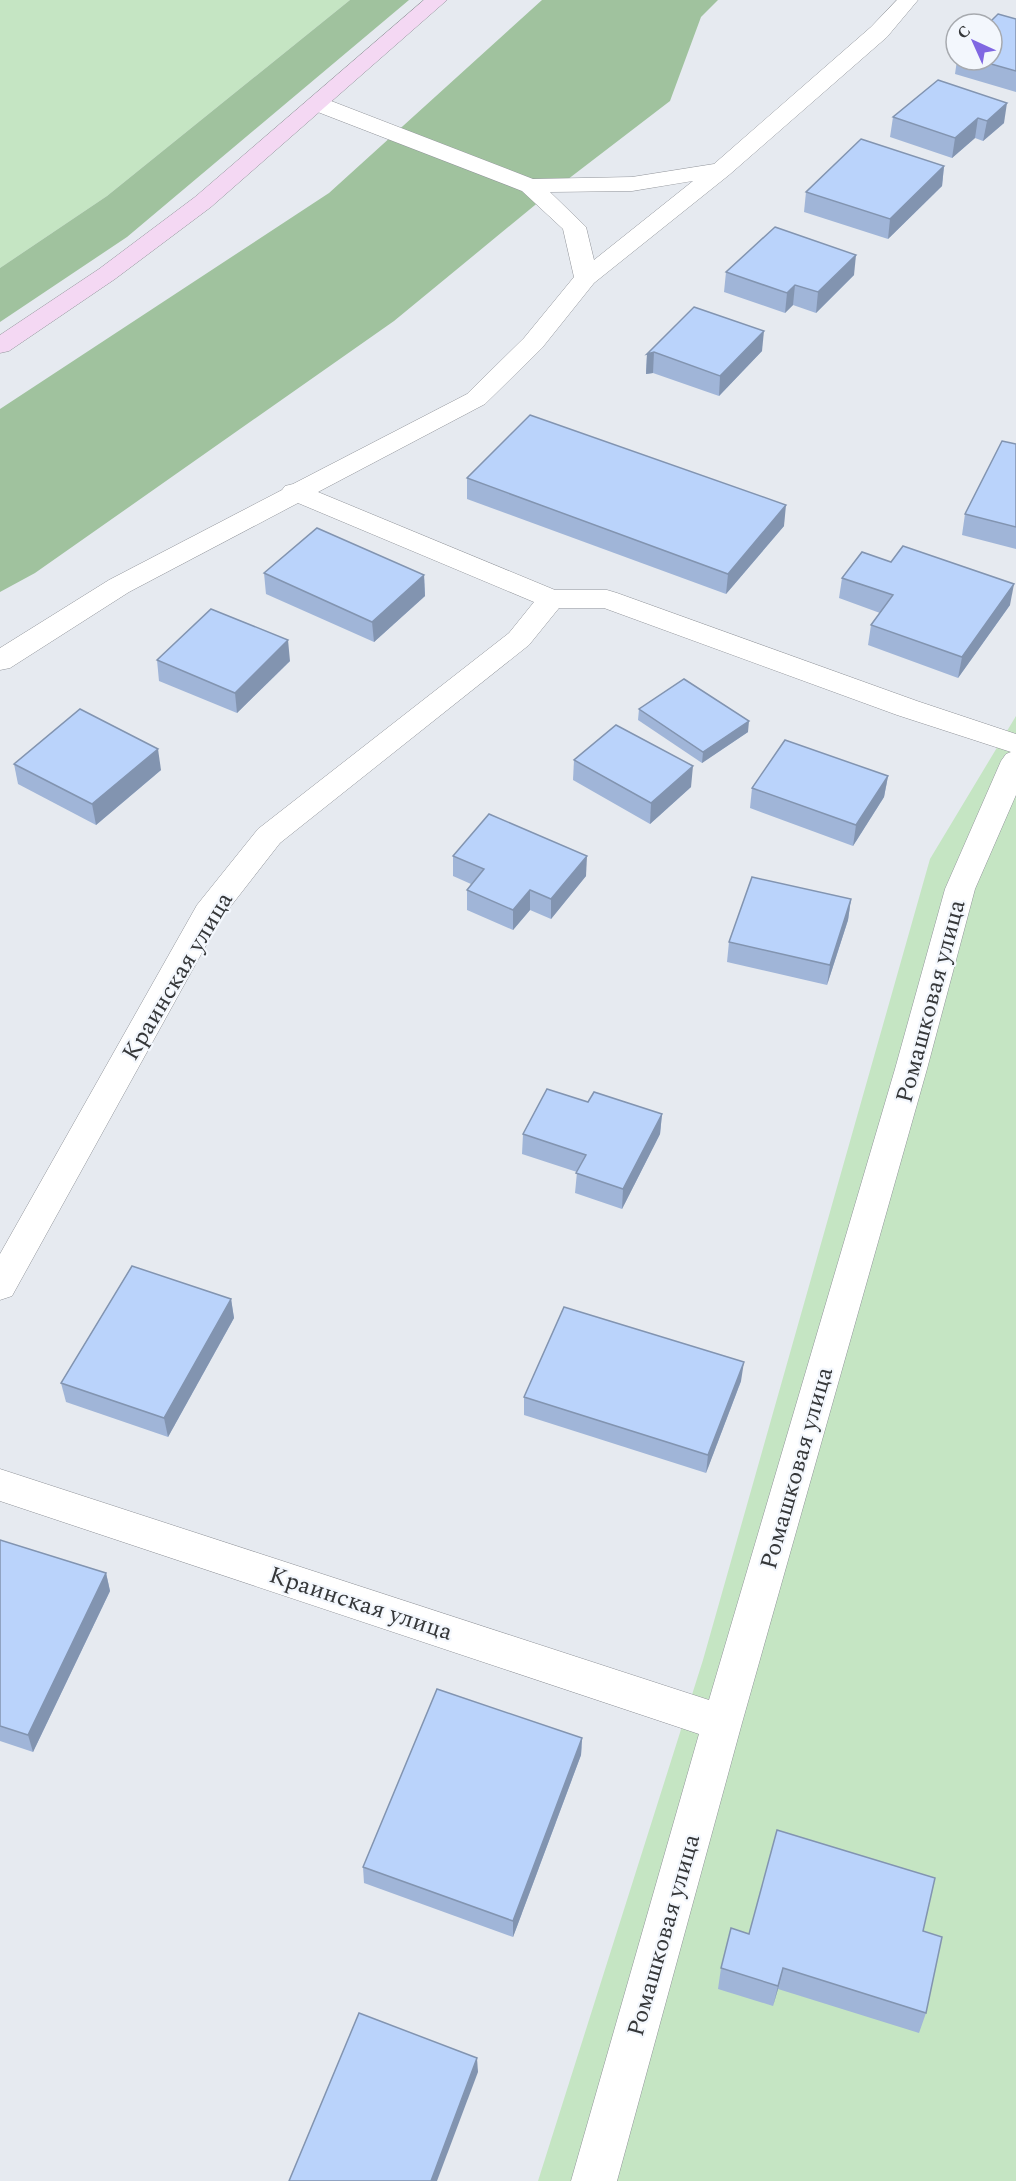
<svg xmlns="http://www.w3.org/2000/svg" width="1016" height="2181" viewBox="0 0 1016 2181" font-family="Spectral,serif">
	<style>
		.green { fill: #c5e5c3 }
		.forest { fill: #a0c29e }
		.lines { fill: none; stroke-linecap: round; stroke-linejoin: round }
		.minor-casing { stroke: #91949a; stroke-width: 1 }
		.secondary-casing { stroke: #91949a; stroke-width: 1 }
		.minor { fill: #fff; fill-rule: evenodd }
		.secondary { fill: #f4d8f3; fill-rule: evenodd }
		.wall { fill: #a0b5d8 }
		.shaded-wall { fill: #8294b0 }
		.building { fill: #bad3fb; stroke: #8294b0; stroke-width: 1.5 }
		.labels { text-anchor: middle; stroke-width: 4.5; stroke-linejoin: round; paint-order: stroke }
		.street-label { font-size: 24px; fill: #353739; stroke: #f3f7fd }
	</style>
	<rect width="100%" height="100%" fill="#e6eaf0"/>
	<!-- green -->
	<g class="green">
		<path d="M0,0H350L107,196L0,268Z"/>
		<path d="M1016,716V2181H538L703,1660L930,859Z"/>
	</g>
	<!-- forest -->
	<g class="forest">
		<path d="M350,0H409L127,237L0,322V268L107,196Z"/>
		<path d="M542,0H718L701,17L670,101L546,196L394,321L35,573L0,592V409L329,193Z"/>
	</g>
	<g class="lines">
		<defs>
			<path id="minor" d="M897,0H918L887,37L729,175L594,283L542,348L485,404L318,492L555,590H607L617,593L917,701L1016,734V795L975,889L927,1069L742,1723L617,2181H571L699,1734L0,1501V1469L709,1700L895,1069L945,889L1001,761L1006,754L1011,752L897,715L604,608H559L529,645L280,843L220,920L12,1296L0,1300V1254L197,905L258,829L509,633L534,602L298,503L129,592L10,668L0,670V648L109,580L282,490L285,486L293,484L467,394L524,338L574,277L563,229L522,191L310,109L307,104L310,99L318,97L326,99L533,179L632,177L714,164L871,27ZM693,181L594,260L586,227L550,192L632,191Z"/>
			<path id="secondary" d="M424,0H447L211,207L115,279L9,351L0,353V335L99,269L195,197Z"/>
		</defs>
		<!-- minor casing -->
		<use href="#minor" class="minor-casing"/>
		<!-- secondary casing -->
		<use href="#secondary" class="secondary-casing"/>
		<!-- minor -->
		<use href="#minor" class="minor"/>
		<!-- secondary -->
		<use href="#secondary" class="secondary"/>
	</g>
	<!-- wall -->
	<g class="wall">
		<path d="M1016,19V92L955,74L957,60H992Z"/>
		<path d="M938,80L1004,123L983,141L975,138L952,158L890,137L893,117Z"/>
		<path d="M944,166L942,186L888,239L804,212L806,192Z"/>
		<path d="M726,272L854,275L816,313L793,305L785,313L724,292Z"/>
		<path d="M694,307L762,351L719,396L653,373L646,374L647,354Z"/>
		<path d="M1016,444V549L962,535L965,514Z"/>
		<path d="M467,478L784,526L726,594L467,499Z"/>
		<path d="M264,573L424,575L425,596L374,642L266,594Z"/>
		<path d="M842,578L1010,605L958,678L868,645L871,625L880,613L839,598Z"/>
		<path d="M157,660L290,661L237,713L159,681Z"/>
		<path d="M639,709L748,732L702,763L638,720Z"/>
		<path d="M574,760L691,787L650,824L573,780Z"/>
		<path d="M14,764L161,770L96,825L18,784Z"/>
		<path d="M888,776L884,797L853,846L750,808L752,788Z"/>
		<path d="M453,856L586,876L551,919L530,910L513,930L467,910V890L471,884L453,876Z"/>
		<path d="M851,899L848,920L827,985L727,962L729,942Z"/>
		<path d="M588,1102L662,1114L660,1134L622,1209L575,1193L577,1172L522,1154L523,1134Z"/>
		<path d="M231,1299L234,1318L168,1437L66,1402L61,1383Z"/>
		<path d="M741,1381L706,1473L524,1415V1397Z"/>
		<path d="M0,1540L106,1573L110,1591L33,1752L0,1741Z"/>
		<path d="M582,1738L581,1755L513,1937L364,1883L363,1867Z"/>
		<path d="M923,1931L926,2013L919,2033L778,1989L773,2006L718,1989L721,1968L749,1934Z"/>
	</g>
	<!-- shaded-wall -->
	<g class="shaded-wall">
		<path d="M1007,103L1004,123L983,141L987,121Z"/>
		<path d="M978,118L975,138L952,158L955,138Z"/>
		<path d="M944,166L942,186L888,239L890,219Z"/>
		<path d="M856,255L854,275L816,313L818,292Z"/>
		<path d="M795,285L793,305L785,313L787,293Z"/>
		<path d="M764,331L762,351L719,396L720,376Z"/>
		<path d="M654,352L653,373L646,374L647,354Z"/>
		<path d="M786,505L784,526L726,594L728,574Z"/>
		<path d="M424,575L425,596L374,642L372,622Z"/>
		<path d="M1014,584L1010,605L958,678L962,657Z"/>
		<path d="M288,640L290,661L237,713L235,693Z"/>
		<path d="M749,721L748,732L702,763L703,752Z"/>
		<path d="M158,749L161,770L96,825L92,804Z"/>
		<path d="M693,766L691,787L650,824L651,803Z"/>
		<path d="M888,776L884,797L853,846L856,825Z"/>
		<path d="M587,856L586,876L551,919V899Z"/>
		<path d="M530,890V910L513,930V910Z"/>
		<path d="M851,899L848,920L827,985L830,965Z"/>
		<path d="M662,1114L660,1134L622,1209L623,1189Z"/>
		<path d="M231,1299L234,1318L168,1437L164,1418Z"/>
		<path d="M744,1362L741,1381L706,1473L708,1455Z"/>
		<path d="M106,1573L110,1591L33,1752L28,1735Z"/>
		<path d="M582,1738L581,1755L513,1937V1921Z"/>
		<path d="M783,1968L778,1989L773,2006L778,1986Z"/>
		<path d="M477,2058L478,2072L437,2181H431Z"/>
	</g>
	<!-- building -->
	<g class="building">
		<path d="M998,14L1016,19V71L977,60H992V24H988Z"/>
		<path d="M938,80L1007,103L987,121L978,118L955,138L893,117Z"/>
		<path d="M861,139L944,166L890,219L806,192Z"/>
		<path d="M775,227L856,255L818,292L795,285L787,293L726,272Z"/>
		<path d="M694,307L764,331L720,376L654,352L647,354Z"/>
		<path d="M530,415L786,505L728,574L467,478Z"/>
		<path d="M1002,441L1016,444V527L965,514Z"/>
		<path d="M317,528L424,575L372,622L264,573Z"/>
		<path d="M903,546L1014,584L962,657L871,625L893,595L842,578L862,552L891,562Z"/>
		<path d="M211,609L288,640L235,693L157,660Z"/>
		<path d="M684,679L749,721L703,752L639,709Z"/>
		<path d="M80,709L158,749L92,804L14,764Z"/>
		<path d="M616,725L693,766L651,803L574,760Z"/>
		<path d="M785,740L888,776L856,825L752,788Z"/>
		<path d="M489,814L587,856L551,899L530,890L513,910L467,890L484,869L453,856Z"/>
		<path d="M752,877L851,899L830,965L729,942Z"/>
		<path d="M547,1089L588,1102L594,1092L662,1114L623,1189L576,1173L586,1155L523,1134Z"/>
		<path d="M132,1266L231,1299L164,1418L61,1383Z"/>
		<path d="M564,1307L744,1362L708,1455L524,1397Z"/>
		<path d="M0,1540L106,1573L28,1735L0,1726Z"/>
		<path d="M437,1689L582,1738L513,1921L363,1867Z"/>
		<path d="M777,1830L935,1878L923,1931L942,1937L926,2013L783,1968L778,1986L721,1968L731,1928L749,1934Z"/>
		<path d="M359,2013L477,2058L431,2181H289Z"/>
	</g>
	<g class="labels">
		<!-- street labels -->
		<g class="street-label">
			<text transform="translate(177 976) rotate(-59)" y="8">Краинская улица</text>
			<text transform="translate(930 1001) rotate(-75)" y="8">Ромашковая улица</text>
			<text transform="translate(796 1468) rotate(-74)" y="8">Ромашковая улица</text>
			<text transform="translate(361 1603) rotate(18)" y="8">Краинская улица</text>
			<text transform="translate(663 1935) rotate(-74)" y="8">Ромашковая улица</text>
		</g>
	</g>
	<!-- north arrow -->
	<g transform="translate(974 42) rotate(315)"><circle r="28" fill="#f3f7fd" stroke="#a7aaaf" stroke-width="1.5"/>
	<path d="M0-4.5L10 22L0 15L-10 22Z" fill="#8067e2"/>
	<text y="-9" font-size="16" font-weight="bold" text-anchor="middle" fill="#353739">С</text>
	</g>
</svg>
